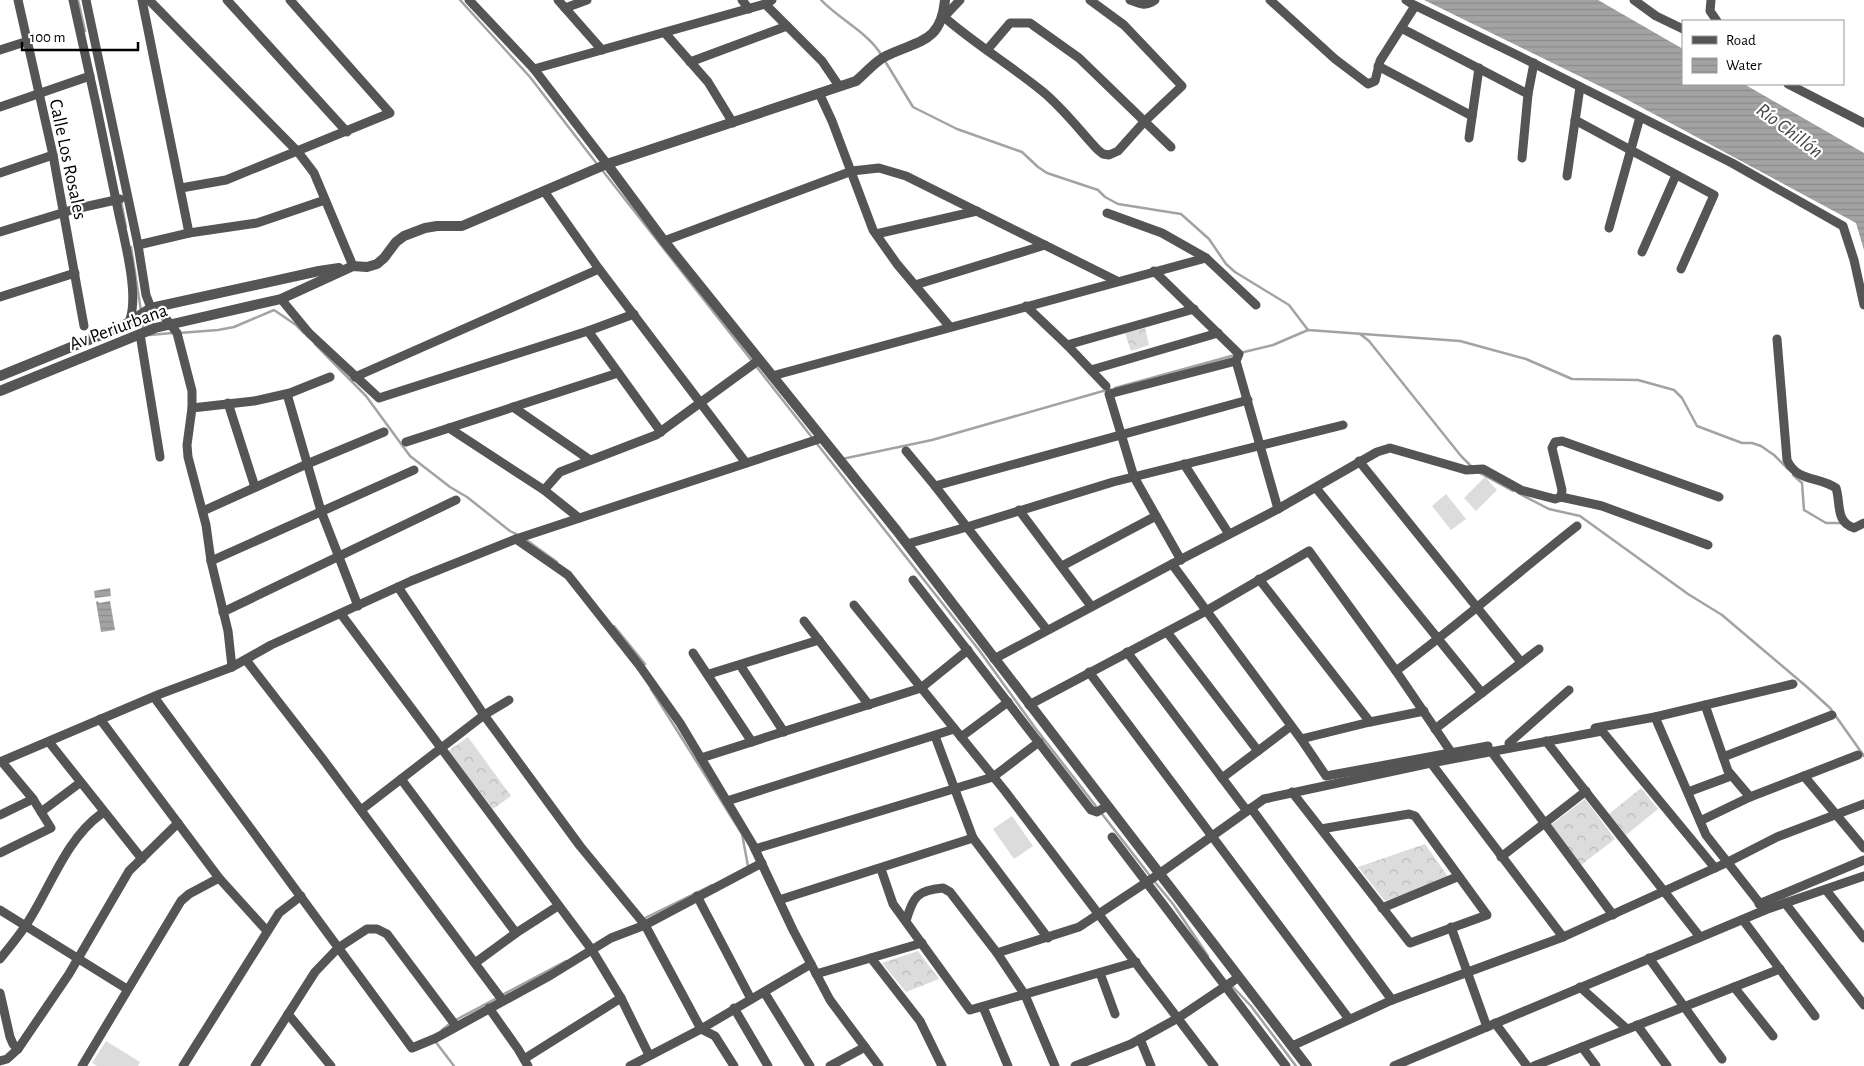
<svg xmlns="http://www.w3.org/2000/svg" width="1864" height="1066" viewBox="0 0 1864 1066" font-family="'Alegreya Sans',sans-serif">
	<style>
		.forest { fill: url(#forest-crowns) }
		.pitch { fill: #dcdcdc }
		.water { fill: url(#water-rules) }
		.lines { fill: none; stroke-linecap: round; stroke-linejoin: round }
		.stream { stroke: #a3a3a3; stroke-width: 2.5 }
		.minor { stroke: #555; stroke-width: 9 }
		.tertiary { stroke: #555; stroke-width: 10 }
		.labels { text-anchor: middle; stroke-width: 4.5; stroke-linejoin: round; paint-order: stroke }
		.street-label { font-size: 19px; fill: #000; stroke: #fff }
		.water-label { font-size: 20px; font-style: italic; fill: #444; stroke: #fff }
	</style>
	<defs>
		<pattern id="forest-crowns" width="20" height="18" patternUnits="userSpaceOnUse" patternTransform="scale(1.25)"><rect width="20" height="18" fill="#dcdcdc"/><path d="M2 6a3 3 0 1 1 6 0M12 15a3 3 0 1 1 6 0" fill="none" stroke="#bbb"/></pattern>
		<pattern id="water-rules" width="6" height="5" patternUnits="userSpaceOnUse" patternTransform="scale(1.25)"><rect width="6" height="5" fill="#a3a3a3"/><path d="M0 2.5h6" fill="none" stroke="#8b8b8b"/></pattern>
	</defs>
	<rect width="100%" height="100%" fill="#fff"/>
	<!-- forest -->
	<g class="forest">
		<path d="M1145,328L1149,345L1131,351L1125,333Z"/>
		<path d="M468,737L511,796L493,809L448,751Z"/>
		<path d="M1641,788L1658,809L1626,835L1609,814Z"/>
		<path d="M1585,799L1615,839L1581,865L1551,825Z"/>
		<path d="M1425,844L1449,878L1385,901L1358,867Z"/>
		<path d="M918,951L939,979L906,992L882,963Z"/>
	</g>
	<!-- pitch -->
	<g class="pitch">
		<path d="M1485,477L1497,490L1476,511L1464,498Z"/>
		<path d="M1446,494L1466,519L1451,530L1432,506Z"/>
		<path d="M1012,816L1033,846L1014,859L993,829Z"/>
		<path d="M106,1041L140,1062L138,1066H97L92,1063Z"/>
	</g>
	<!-- water -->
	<g class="water">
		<path d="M1424,0H1598L1683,49V84H1744L1864,153V250L1856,223L1624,98Z"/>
		<path d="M110,588L111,596L95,598L94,591Z"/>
		<path d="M98,601L99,603L110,601L115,630L101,632L96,602Z"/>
	</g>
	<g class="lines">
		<!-- stream -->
		<g class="stream">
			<path d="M78,0L85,31"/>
			<path d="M460,0L530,77L597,164"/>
			<path d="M821,0C840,20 869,33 882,56"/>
			<path d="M885,61L913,107L957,129L1022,152L1038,167L1047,173L1098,190L1105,197L1118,204L1181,214L1209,239L1226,264L1235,272L1289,305L1308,330"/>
			<path d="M602,170L979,650L1036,729L1151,877"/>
			<path d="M121,201L126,227"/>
			<path d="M131,247L141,311"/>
			<path d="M142,319L143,330"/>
			<path d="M179,333L218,330L234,327L274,310L296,325L304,333"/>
			<path d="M1360,334L1369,341L1461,456L1472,467"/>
			<path d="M149,335L173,333"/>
			<path d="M315,344L366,396L410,456L450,487L467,497L510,531L518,535"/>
			<path d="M1240,353L1273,345L1308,330L1460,341L1526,359L1572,379L1638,380L1674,390L1682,398L1697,426L1742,443H1752L1761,446L1774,455L1788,469"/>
			<path d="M1115,388L1235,355"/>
			<path d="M842,459L932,440L1110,389"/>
			<path d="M1478,472L1513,491"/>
			<path d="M1793,475L1802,483L1804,510L1826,523H1843"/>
			<path d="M1518,493L1549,509L1580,516L1688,594L1722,615L1807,687L1830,708L1864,756"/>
			<path d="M525,539L557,562"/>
			<path d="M614,626L645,664L642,666"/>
			<path d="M651,689L742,834L748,866"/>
			<path d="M1154,881L1173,904L1208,956"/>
			<path d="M643,919L712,885"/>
			<path d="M1231,985L1251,1006L1296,1066"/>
			<path d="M502,995L566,961"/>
			<path d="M442,1030L452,1022L497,998"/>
			<path d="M435,1041L454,1066"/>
		</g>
		<!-- minor -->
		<g class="minor">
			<path d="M18,0L53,155L84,326"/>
			<path d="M73,0C89,70 104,140 118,210C124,239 139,293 130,319"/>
			<path d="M86,0L138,245L146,295L151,308L164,316L177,333L192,391V408L187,445L188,457L206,525L211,561L228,631L232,667"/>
			<path d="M142,0L189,233"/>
			<path d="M149,0L298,152L314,173L353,266"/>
			<path d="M227,0L347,132"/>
			<path d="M469,0L534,69L607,164"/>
			<path d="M558,0L602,50"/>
			<path d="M742,0L749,9"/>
			<path d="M960,0L944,17C975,44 1010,65 1042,91C1063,108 1080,131 1098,150L1103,154L1109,155L1118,151L1144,122L1182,86L1124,25L1090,0"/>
			<path d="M1130,0C1140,4 1146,7 1155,0"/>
			<path d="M1270,0L1335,59L1368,84L1375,81L1380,61L1415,6"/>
			<path d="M1406,0L1412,4L1515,54L1732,163L1843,226L1854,260L1864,305"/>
			<path d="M1634,0L1656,16L1683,29"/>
			<path d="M1711,0L1710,11L1717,21"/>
			<path d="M765,4L822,61L839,86"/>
			<path d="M565,8L587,0"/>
			<path d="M1401,28L1528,94"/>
			<path d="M665,33L708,82L733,123"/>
			<path d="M0,50L28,41"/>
			<path d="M987,50L1010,23H1030L1079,58L1171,147"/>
			<path d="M690,62L787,26"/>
			<path d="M1378,66L1472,116"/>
			<path d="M534,69L765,4L772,0"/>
			<path d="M1788,84L1864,123"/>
			<path d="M819,93L832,121L873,230L897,264L950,327"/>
			<path d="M0,107L90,76"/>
			<path d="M1575,120L1714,195L1681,269"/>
			<path d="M1469,138L1479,68"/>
			<path d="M1522,158L1528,94L1534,63"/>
			<path d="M0,173L53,155"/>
			<path d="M1567,176L1580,87"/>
			<path d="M181,188L226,180L390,113L290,0"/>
			<path d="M544,191L599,269L746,463"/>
			<path d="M1107,213L1162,233L1206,258L1256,305"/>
			<path d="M1609,228L1640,117"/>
			<path d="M0,232L75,209L120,199"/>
			<path d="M876,234L977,211"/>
			<path d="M664,241L852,171L879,168L906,176L1117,281"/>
			<path d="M138,245L189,233L257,223L325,200"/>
			<path d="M1642,252L1676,175"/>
			<path d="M1154,271L1239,354L1236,361L1278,509"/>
			<path d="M915,285L1045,245"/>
			<path d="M0,297L75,273"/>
			<path d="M281,299L309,333L379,398L588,331L634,314"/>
			<path d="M1026,306L1067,345L1106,386"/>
			<path d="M588,331L661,432"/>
			<path d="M140,334L160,457"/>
			<path d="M1777,339L1787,460C1797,482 1818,476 1836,488C1841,503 1835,522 1854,528L1864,523"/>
			<path d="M1067,345L1194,309"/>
			<path d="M1091,370L1218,333"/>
			<path d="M772,376L1206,258"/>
			<path d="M355,377L599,269"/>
			<path d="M287,394L321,511L358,606"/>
			<path d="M228,403L255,487"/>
			<path d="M513,407L590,460"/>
			<path d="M192,408L254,401L290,393L330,377"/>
			<path d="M449,428L544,490L579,518"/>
			<path d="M406,442L618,373"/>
			<path d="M906,451L935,486L1047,630"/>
			<path d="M1359,461L1521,662"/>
			<path d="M1184,464L1229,534"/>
			<path d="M935,486L1248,400"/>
			<path d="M1316,488L1482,693"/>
			<path d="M544,490L560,472L656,435L759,360"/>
			<path d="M1561,497L1602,506L1708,545"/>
			<path d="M1019,510L1091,606"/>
			<path d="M203,511L307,464L384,432"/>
			<path d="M516,539L568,575L639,665L680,723L753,845L793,930L830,1000L879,1066"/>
			<path d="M907,544L967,527L1113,482L1343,425"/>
			<path d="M1181,560L1134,477L1109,394L1236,361"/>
			<path d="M211,561L414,470"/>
			<path d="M1172,564L1301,739L1326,776L1488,746"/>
			<path d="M1062,566L1156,516"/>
			<path d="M1259,579L1370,722"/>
			<path d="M913,580L1091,810L1097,812L1107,806"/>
			<path d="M398,587L484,715L580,846L645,925L701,1029L715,1036L734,1066"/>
			<path d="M854,605L1005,791L1214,1066"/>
			<path d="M223,612L456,500"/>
			<path d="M341,614L592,950L621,998L649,1055"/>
			<path d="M804,621L869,705"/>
			<path d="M1167,632L1258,751"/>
			<path d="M1127,652L1247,811"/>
			<path d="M693,653L752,742"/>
			<path d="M994,659L1172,564L1278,509L1377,452L1390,448L1466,470L1483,469L1521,490L1555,499L1561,497L1562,490L1552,448L1555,442L1562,441L1719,497"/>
			<path d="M246,660L322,758L503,1001"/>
			<path d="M740,665L784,732"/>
			<path d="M1396,671C1458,625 1516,574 1577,526"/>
			<path d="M1089,672L1349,1019"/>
			<path d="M709,674L819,640"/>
			<path d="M154,697L412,1048L436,1038L551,975L611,938L645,925L762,863"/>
			<path d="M1029,705L1206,611L1309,551L1396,671L1451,752"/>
			<path d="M1705,705L1728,771L1750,797"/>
			<path d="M1655,717L1706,835L1765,910"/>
			<path d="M100,719L219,878L267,931"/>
			<path d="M1595,728L1655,717L1793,684"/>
			<path d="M1435,729L1539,649"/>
			<path d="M935,736L973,838L1048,938"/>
			<path d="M961,737L1008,702"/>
			<path d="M1301,739L1370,722L1424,711"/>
			<path d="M1546,741L1700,937"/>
			<path d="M49,742L142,859"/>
			<path d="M1509,743L1569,690"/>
			<path d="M1491,751L1613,915"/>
			<path d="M1723,757L1832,715"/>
			<path d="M701,758L921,688L968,650"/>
			<path d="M0,762L160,694L232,667L271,645L411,581L516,539L822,438"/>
			<path d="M1431,763L1563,937"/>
			<path d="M1804,776L1864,848"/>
			<path d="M1222,778L1291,726"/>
			<path d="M401,779L516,933"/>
			<path d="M1292,792L1410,943L1487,915L1415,816L1409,814L1321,829"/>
			<path d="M1688,792L1731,776"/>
			<path d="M727,801L954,729"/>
			<path d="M1251,808L1392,1000"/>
			<path d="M361,810L484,715L509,700"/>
			<path d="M41,812L77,785"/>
			<path d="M0,815L33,799"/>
			<path d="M1700,821L1750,797L1858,755"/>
			<path d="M1112,837L1286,1066"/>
			<path d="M755,849L993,777L1039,742"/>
			<path d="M0,853L51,828L33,799L2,762"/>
			<path d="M1501,857L1586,791"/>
			<path d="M881,869L893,904L970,1010L1136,962"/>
			<path d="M1826,890L1864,938"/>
			<path d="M697,896L751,999"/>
			<path d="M779,900L973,838"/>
			<path d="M1785,903L1864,1005"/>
			<path d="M1759,904L1864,860"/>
			<path d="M1382,908L1457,877"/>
			<path d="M0,910L127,989"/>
			<path d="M1743,920L1815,1016"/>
			<path d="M906,921C913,897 917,890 943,888L950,892L997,953L1025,995L1055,1066"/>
			<path d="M1451,927L1487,1027"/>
			<path d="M997,953L1079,927L1159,874L1264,799L1431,763L1602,731L1715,868"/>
			<path d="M871,958L920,1021L942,1066"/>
			<path d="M1649,958L1722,1059"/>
			<path d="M0,959C9,948 18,937 26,925C50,889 65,840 101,814"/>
			<path d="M475,963L516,933L558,906"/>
			<path d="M1100,973L1115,1014"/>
			<path d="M816,974L922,943"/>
			<path d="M1580,987L1627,1029"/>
			<path d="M1734,987L1773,1036"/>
			<path d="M764,992L810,1066"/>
			<path d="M0,993L10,1037L13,1044L18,1049"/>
			<path d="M983,1007L1008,1066"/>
			<path d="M489,1008L518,1049L528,1066"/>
			<path d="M734,1008L768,1066"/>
			<path d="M288,1014L331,1066"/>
			<path d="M1495,1023L1527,1066"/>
			<path d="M1637,1025L1667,1066"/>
			<path d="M1140,1039L1151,1066"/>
			<path d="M1292,1046L1392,1000L1563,937L1726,863L1777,837L1864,804"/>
			<path d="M1582,1047L1596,1066"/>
			<path d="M524,1059L621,998"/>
			<path d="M0,1061L7,1059L18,1049L69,974L129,871L178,823"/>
			<path d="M82,1066L181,901L189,894L219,878"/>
			<path d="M183,1066L279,913L301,896"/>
			<path d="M255,1066L315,972L338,948L367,929H377L387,934L456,1026"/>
			<path d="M630,1066L701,1029L811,964"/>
			<path d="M830,1066L865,1047"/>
			<path d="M1075,1066L1131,1044L1178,1018L1239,977"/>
			<path d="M1394,1066L1765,910L1864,876"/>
			<path d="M1534,1066L1780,969"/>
		</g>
		<!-- tertiary -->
		<g class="tertiary">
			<path d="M607,164L664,241L897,531L1307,1066"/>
			<path d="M0,376L123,326L151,308L319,271L339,268"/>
			<path d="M0,391L155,328L281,299L353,266L367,267L377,264L384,258L396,242L404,236L425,228L437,226H462L607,164L856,81C866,73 874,62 886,56C919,40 941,43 945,0"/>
		</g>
	</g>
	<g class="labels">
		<!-- street labels -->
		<g class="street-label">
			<text transform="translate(69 159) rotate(78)" y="7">Calle Los Rosales</text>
			<text transform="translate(118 326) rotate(-20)" y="7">Av Periurbana</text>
		</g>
		<!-- water labels -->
		<g class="water-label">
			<text transform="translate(1790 130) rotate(37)" y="7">Río Chillón</text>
		</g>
	</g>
	<!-- legend -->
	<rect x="1682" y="20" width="162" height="65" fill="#ffffff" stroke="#999999"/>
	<rect x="1692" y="36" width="25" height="8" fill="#555555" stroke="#999999"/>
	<text x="1726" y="45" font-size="15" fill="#000000">Road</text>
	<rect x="1692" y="58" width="25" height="15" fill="url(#water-rules)" stroke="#999999"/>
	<text x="1726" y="70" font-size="15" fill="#000000">Water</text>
	<!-- scale -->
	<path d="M22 42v8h116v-8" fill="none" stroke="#000000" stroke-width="2.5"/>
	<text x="30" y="42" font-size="15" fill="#000000" stroke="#ffffff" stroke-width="4" paint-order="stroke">100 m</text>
</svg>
